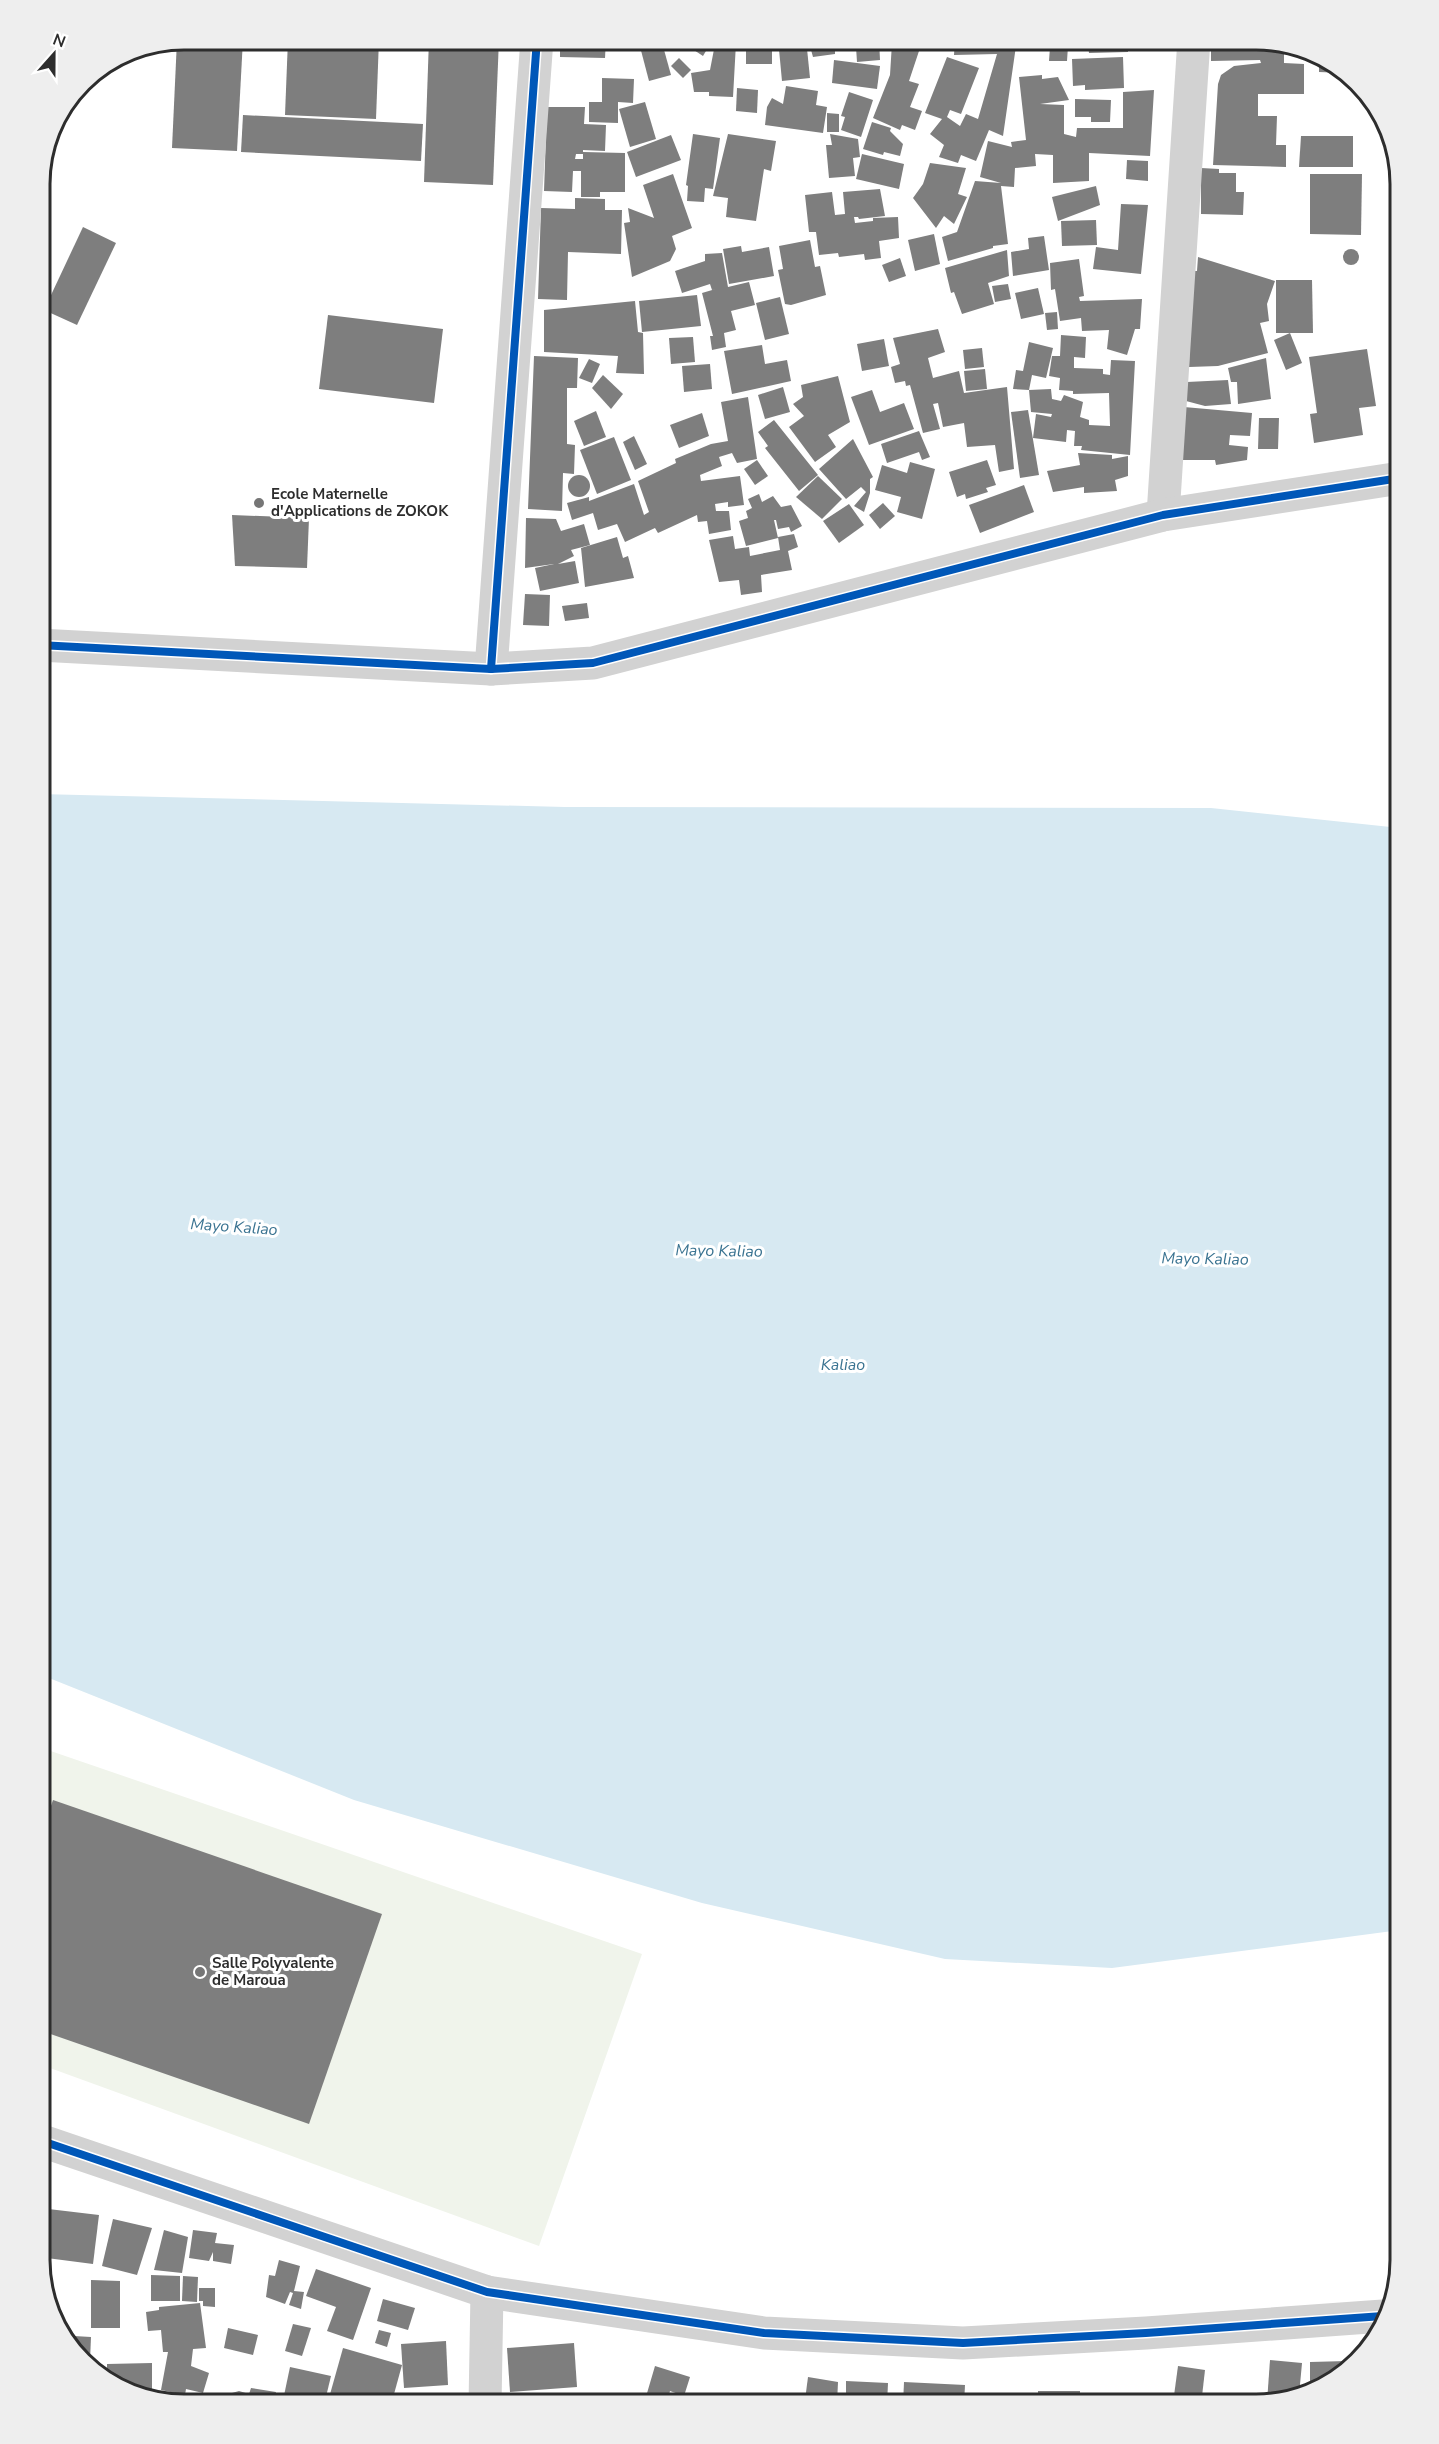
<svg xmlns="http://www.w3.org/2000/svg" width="1439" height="2444" viewBox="0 0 1439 2444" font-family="'Nunito Sans',sans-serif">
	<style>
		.green { fill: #f0f4eb }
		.water { fill: #d7e9f2 }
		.building { fill: #7e7e7e }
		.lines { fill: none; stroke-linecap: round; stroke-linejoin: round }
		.minor { stroke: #d2d2d2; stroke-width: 33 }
		.cycleway-casing { stroke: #fff; stroke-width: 11 }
		.cycleway { stroke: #0057b8; stroke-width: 8 }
		.poi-dot { fill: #767676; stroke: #fff; stroke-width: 2 }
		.labels { text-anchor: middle; stroke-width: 6; stroke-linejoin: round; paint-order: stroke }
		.poi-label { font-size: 15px; font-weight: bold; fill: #2d2d2d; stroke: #fff; text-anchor: start }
		.water-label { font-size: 16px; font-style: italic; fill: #3a7391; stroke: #fff }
		.rim { fill: none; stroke: #2d2d2d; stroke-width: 3 }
	</style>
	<rect width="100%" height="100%" fill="#fff"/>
	<!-- green -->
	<path class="green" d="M39,1747L642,1954L539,2246L39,2064Z"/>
	<!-- water -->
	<path class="water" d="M39,794L565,807L1211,808L1400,828V1930L1112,1968L945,1959L702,1903L354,1800L39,1674Z"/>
	<!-- building -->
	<g class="building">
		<path d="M183,39H243L237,151L172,148L177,40Z"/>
		<path d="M288,39H379L376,119L285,115Z"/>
		<path d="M429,39H499L493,185L424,182Z"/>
		<path d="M560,39H606L605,58L560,57Z"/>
		<path d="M638,39H661L671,75L649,81Z"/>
		<path d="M677,39H713L703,56Z"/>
		<path d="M716,39L736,43L733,97L709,96V92H694L691,73L710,70Z"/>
		<path d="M735,39H772V64H746V44Z"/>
		<path d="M778,39H806L810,78L782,81Z"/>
		<path d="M808,39H879L880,60L857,62L856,47L835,50V54L813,57Z"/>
		<path d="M888,39H939L941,48L919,51L909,81L919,84L910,107L922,111L915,130L902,125L900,130L873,118L890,75L892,43L889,44Z"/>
		<path d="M955,39H1017L1003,136L989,130L976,161L961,155L958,163L939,157L944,145L930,134L942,119L925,113L947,57L979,68L961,114L950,110L947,117L960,126L966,114L978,119L997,54L954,55Z"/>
		<path d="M1028,39H1053L1052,45L1068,46L1067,61H1049L1050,47H1027Z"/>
		<path d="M1087,39H1158L1157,45L1128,46V52L1089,53Z"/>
		<path d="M1211,39H1265L1284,46V63L1304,64V94H1258V116H1277L1276,145H1286V167L1213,165L1218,84L1221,75L1234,66L1261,63L1260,60L1211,61Z"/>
		<path d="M1123,57L1124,88L1085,90V85L1073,86L1072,59Z"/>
		<path d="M679,58L691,70L683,78L671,66Z"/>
		<path d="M1319,58L1336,64L1344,73L1319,72Z"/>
		<path d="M834,60L880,66L877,89L832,83Z"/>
		<path d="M1042,75V79L1058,77L1069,100L1040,104L1064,105V134L1076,137L1077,128H1123V92L1154,90L1150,156L1089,153V181L1053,183V155L1035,154L1036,166L1015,168L1014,187L1001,186L1008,244L993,246V248L948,261L942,237L957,232L975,181L1001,183L980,177L988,141L1012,147L1011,142L1026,140L1019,77Z"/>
		<path d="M602,78L634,79L633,103L618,102V123L589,122V102H602Z"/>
		<path d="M786,86L818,91L816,105L827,107L823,133L765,125L767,107L772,98L783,104Z"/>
		<path d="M737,88L758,90L757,113L736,111Z"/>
		<path d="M849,92L873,100L861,137L841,130L845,117L841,116Z"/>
		<path d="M1075,99L1111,100L1110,122H1091V117H1075Z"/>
		<path d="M645,102L656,139L630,147L619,109Z"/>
		<path d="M547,107H585L584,124L606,125L605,151L583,150V154H576L575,159H583V152L625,153V192H600V197H581V171H573L572,192L544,191Z"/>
		<path d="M827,113L839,114V132H827Z"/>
		<path d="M243,115L423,124L421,161L241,152Z"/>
		<path d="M872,122L891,128L890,131L903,144L900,156L884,152L883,155L863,149Z"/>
		<path d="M693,134L720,138L713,189L705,188L704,202L687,201L688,186L686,185Z"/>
		<path d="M728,134L776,141L771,171L764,169L756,221L726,217L728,198L713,196Z"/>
		<path d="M830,134L858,139L860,157L853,158L855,176L829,178L826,145H832Z"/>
		<path d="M671,135L681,160L636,177L627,152Z"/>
		<path d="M1301,136H1353V167H1299Z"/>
		<path d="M862,154L904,164L899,189L856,179Z"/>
		<path d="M1127,160L1148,161V181L1126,179Z"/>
		<path d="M930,163L966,168L958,194L967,197L954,224L944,216L936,228L913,198L923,184Z"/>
		<path d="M1201,168L1219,169V173H1236V192H1244L1243,215L1201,214Z"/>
		<path d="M673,174L692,228L672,236L676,249L670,261L632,277L624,223L630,222L628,208L654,218L643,185Z"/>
		<path d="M1310,174H1362L1361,235L1310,234Z"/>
		<path d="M1096,186L1100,205L1058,221L1052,197Z"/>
		<path d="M880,189L885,216L859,219L858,217H854L855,223L873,221V218L898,217L899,238L879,241L881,258L865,260L864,254L839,257L838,253L819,255L816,232H809L805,195L832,192L835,215L845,214L843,192Z"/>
		<path d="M575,198L605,199V210H622L621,254L568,252L567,300L538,299L541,208L575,209Z"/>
		<path d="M1121,204L1148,205L1141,274L1093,269L1096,247L1118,250Z"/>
		<path d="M1096,220L1097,245L1062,246L1061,221Z"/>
		<path d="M83,227L116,243L77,325L44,310Z"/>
		<path d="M934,234L940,264L915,271L908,240Z"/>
		<path d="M1044,236L1049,270L1013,276L1011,252L1029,249L1028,238Z"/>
		<path d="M810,240L815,267L820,266L826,295L791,305L785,304L778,270L783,269L779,246Z"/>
		<path d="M741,246L742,252L769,247L774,276L729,284L723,249Z"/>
		<circle cx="1351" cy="257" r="8"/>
		<path d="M1007,250L1009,276L988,283L994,304L962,314L954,292L951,293L945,268Z"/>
		<path d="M722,253L728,287L749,282L755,305L731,311L736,330L724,333L726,347L712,350L710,336H713L702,293L719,288L712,290L710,284L682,293L675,271L705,261V254Z"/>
		<path d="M1198,257L1275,281L1267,304L1269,321L1260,323L1268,353L1218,366L1189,367L1191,271H1197Z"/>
		<path d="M900,258L906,276L889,282L882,265Z"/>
		<path d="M1079,259L1084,296L1079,297L1080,301L1142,299L1140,329H1135L1127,355L1107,349L1109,330L1082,331L1081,318L1060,321L1055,289L1051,290L1050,263Z"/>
		<path d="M1276,280H1312L1313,333H1276Z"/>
		<path d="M1008,284L1011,299L995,302L992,286Z"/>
		<path d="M1038,288L1044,314L1021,319L1015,293Z"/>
		<path d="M697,295L701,326L642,332L639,301Z"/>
		<path d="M780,297L789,334L765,340L756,303Z"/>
		<path d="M635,301L638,332L643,333L644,374L616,373L618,356L544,352V310Z"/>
		<path d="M1057,312L1058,329L1047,330L1045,313Z"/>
		<path d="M328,315L443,329L434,403L319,389Z"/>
		<path d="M938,329L945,352L928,358L933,378L959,371L964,393L1007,387L1014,469L999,472L995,445L967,447L964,423L943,427L938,403L933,404L940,429L923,433L910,385L906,386L905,381L895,383L891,367L900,364L893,338Z"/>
		<path d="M1290,333L1302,363L1286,370L1274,340Z"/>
		<path d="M1061,335L1086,337L1085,358L1074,357V368L1103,369V374L1110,375L1111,360L1135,361L1130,455L1081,450L1082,446H1074L1075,431L1067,430L1066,442L1033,438L1036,414L1051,417L1052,414L1031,412L1029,390L1051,389L1052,399L1061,401L1064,395L1083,402L1080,417L1089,420V425L1110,426L1109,393L1073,394V391L1059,390L1060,378L1049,376L1052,356H1060Z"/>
		<path d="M693,337L695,362L671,364L669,338Z"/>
		<path d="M884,339L889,366L862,371L857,344Z"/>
		<path d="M1029,342L1053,348L1046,378L1032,375L1029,390L1013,389L1016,370L1023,371Z"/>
		<path d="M762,345L765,364L787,360L791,381L732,394L724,351Z"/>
		<path d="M982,348L984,367L965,369L963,350Z"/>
		<path d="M1367,349L1376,406L1359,408L1363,435L1314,443L1310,414L1317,413L1309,357Z"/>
		<path d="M534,356L578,358L577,388H567V444L575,445L574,474L563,473L562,511L528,509Z"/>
		<path d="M1266,358L1271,399L1238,404L1237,382H1231L1228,368Z"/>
		<path d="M589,359L600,364L592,383L579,378Z"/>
		<path d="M710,364L712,389L684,392L682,366Z"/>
		<path d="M985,369L987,389L966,391L964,371Z"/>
		<path d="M603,375L623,394L611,409L592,388Z"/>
		<path d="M838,376L850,422L828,435L836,447L815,462L789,427L804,416L793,404L803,397L801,385Z"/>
		<path d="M1228,380L1231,404L1205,406L1186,401L1187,382Z"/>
		<path d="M783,387L790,412L765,419L758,395Z"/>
		<path d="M872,390L880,412L904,403L914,429L869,445L851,397Z"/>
		<path d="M748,397L757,459L737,463L732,453L719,457L722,466L700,475L701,481L740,476L744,505L728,507V502L715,504L716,511H729L731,530L709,534L707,521L698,522L697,515L658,533L655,528L625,542L617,524L598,530L593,513L572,520L567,503L589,497V501L634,484L644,515L649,512L638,481L676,463L675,459L711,444L728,441L721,402Z"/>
		<path d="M1184,407L1252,413L1250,436L1230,435L1229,445L1248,447L1247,460L1216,465L1215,460H1179Z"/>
		<path d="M1028,410L1039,475L1020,478L1011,412Z"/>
		<path d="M596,411L606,437L584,446L574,421Z"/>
		<path d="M702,413L709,436L679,448L670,425Z"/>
		<path d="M1259,418H1279L1278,449H1258Z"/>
		<path d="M774,420L818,475L799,491L765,448L768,446L758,432Z"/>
		<path d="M919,431L930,457L922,460L919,452L887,463L881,444Z"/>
		<path d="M634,436L647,464L635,470L623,442Z"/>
		<path d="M614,437L631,480L597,494L580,450Z"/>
		<path d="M853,439L873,477L870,479V493L864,512L854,506L866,492L861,487L846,499L819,469Z"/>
		<path d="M1078,453L1112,455V459L1128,456V476L1115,480L1117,491L1084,493V487L1053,492L1047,471L1080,465Z"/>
		<path d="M757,460L768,476L755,485L744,469Z"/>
		<path d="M987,460L996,485L986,488L988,492L966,499L965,494L957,497L949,472Z"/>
		<path d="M910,462L935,469L922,519L897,512L901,497L875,490L882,465L907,473Z"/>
		<circle cx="579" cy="486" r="11"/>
		<path d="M818,476L842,499L822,519L796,497Z"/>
		<path d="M1024,485L1034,512L980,533L969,505Z"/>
		<path d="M759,494L762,502L773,496L781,507L791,505L802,526L791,532L789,527L778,529L776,520H774L778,538L746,546L739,521L748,518L746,511L752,508L748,499Z"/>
		<path d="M883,503L895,516L880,529L869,515Z"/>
		<path d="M849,504L864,525L839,543L823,521Z"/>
		<path d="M232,515L309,518L307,568L235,566Z"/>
		<path d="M526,518L556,519L561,531L584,524L590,545L571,550L574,556L558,564L575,561L579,583L540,591L535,568L554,564L525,568Z"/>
		<path d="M794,534L798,547L788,551L792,570L761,575L762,592L741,595L739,580L719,582L709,540L733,536L735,549L749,547L750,556L780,550L778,537Z"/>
		<path d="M617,537L623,558L628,556L634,578L585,587L581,548Z"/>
		<path d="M525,594L550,595L549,626L523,625Z"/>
		<path d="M587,603L589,618L565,621L562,606Z"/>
		<path d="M53,1800L382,1914L309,2124L39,2030V1840Z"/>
		<path d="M40,2208L99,2215L93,2264L39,2257Z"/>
		<path d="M113,2219L152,2228L137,2275L102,2266Z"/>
		<path d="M164,2230L188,2237L182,2273L154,2270Z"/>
		<path d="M193,2230L217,2233L215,2243L234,2245L231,2264L213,2261V2252L209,2261L189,2258Z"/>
		<path d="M279,2260L300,2266L294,2291L304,2292L301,2309L289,2305L293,2293L290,2292L285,2304L266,2297L269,2275L275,2276Z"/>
		<path d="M316,2269L371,2288L353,2340L327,2331L336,2307L306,2296Z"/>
		<path d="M151,2275L180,2276V2301H151Z"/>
		<path d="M183,2276L198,2277L197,2302L182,2301Z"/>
		<path d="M91,2280L120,2281V2328H91Z"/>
		<path d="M199,2288H215V2307L203,2306V2301H199Z"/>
		<path d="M383,2299L415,2308L408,2330L377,2321Z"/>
		<path d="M200,2303L206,2348L193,2349L191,2366L209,2373L203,2393L186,2389L185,2395L161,2390L168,2352H163L161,2330L148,2331L146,2312L159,2310V2307Z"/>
		<path d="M293,2324L311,2328L302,2356L285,2351Z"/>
		<path d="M228,2328L258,2335L253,2355L224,2348Z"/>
		<path d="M379,2330L391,2333L387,2347L375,2343Z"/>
		<path d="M74,2336L91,2337L90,2361H86L74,2348Z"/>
		<path d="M446,2341L448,2385L404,2388L401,2344Z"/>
		<path d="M574,2343L577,2387L510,2392L507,2348Z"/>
		<path d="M343,2348L402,2365L391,2405H327Z"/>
		<path d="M1270,2360L1302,2363L1299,2395L1267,2402Z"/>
		<path d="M1347,2361L1346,2366L1321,2389L1310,2390V2362Z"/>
		<path d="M152,2363V2397L107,2382V2364Z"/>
		<path d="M655,2366L690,2377L684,2396L670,2391L666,2405H640L641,2399L645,2400Z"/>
		<path d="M1178,2366L1205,2370L1201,2405L1173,2403Z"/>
		<path d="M290,2367L331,2376L324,2405H282Z"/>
		<path d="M808,2377L838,2382L837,2404L805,2400Z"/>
		<path d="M846,2381L888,2383L887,2405L846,2404Z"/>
		<path d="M904,2382L965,2385L964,2405H903Z"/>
		<path d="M251,2388L276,2392L273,2405H229L232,2393L239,2391L249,2394Z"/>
		<rect x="1038" y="2391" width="42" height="14"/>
		<path d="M556,2398L574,2404V2405H553Z"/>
		<path d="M790,2399L819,2404V2405H789Z"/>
	</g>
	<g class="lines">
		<!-- minor -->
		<g class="minor">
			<path d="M1163,515L1194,39"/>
			<path d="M39,645L491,669L593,663L1163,515L1400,478"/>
			<path d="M491,669L537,39"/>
			<path d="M39,2140L487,2292L764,2333L963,2343L1146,2333L1383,2316"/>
			<path d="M485,2405L487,2292"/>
		</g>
		<defs>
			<g id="cycleway">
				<path d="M39,645L491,669L593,663L1163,515L1400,478"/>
				<path d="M491,669L537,39"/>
				<path d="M39,2140L487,2292L764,2333L963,2343L1146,2333L1383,2316"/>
			</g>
		</defs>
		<!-- cycleway casing -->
		<use href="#cycleway" class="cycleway-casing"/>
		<!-- cycleway -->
		<use href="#cycleway" class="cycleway"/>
	</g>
	<!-- markers -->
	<g class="poi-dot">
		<circle cx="259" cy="503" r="6"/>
		<circle cx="200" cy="1972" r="6"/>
	</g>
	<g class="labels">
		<!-- poi labels -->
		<g class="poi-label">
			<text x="271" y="499">Ecole Maternelle<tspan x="271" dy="17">d'Applications de ZOKOK</tspan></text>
			<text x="212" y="1968">Salle Polyvalente<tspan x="212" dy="17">de Maroua</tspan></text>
		</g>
		<!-- water labels -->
		<g class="water-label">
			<text transform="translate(234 1226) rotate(4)" y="6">Mayo Kaliao</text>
			<text transform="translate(719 1250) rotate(1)" y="6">Mayo Kaliao</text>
			<text transform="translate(1205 1258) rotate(1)" y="6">Mayo Kaliao</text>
			<text x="843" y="1370">Kaliao</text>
		</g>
	</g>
	<!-- crop -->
	<path d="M0 0H1439V2444H0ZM184 50H1256A134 134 0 0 1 1390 184V2260A134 134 0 0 1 1256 2394H184A134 134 0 0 1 50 2260V184A134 134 0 0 1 184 50Z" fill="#eee" fill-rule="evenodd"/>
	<path class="rim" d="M184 50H1256A134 134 0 0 1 1390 184V2260A134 134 0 0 1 1256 2394H184A134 134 0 0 1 50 2260V184A134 134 0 0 1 184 50Z"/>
	<!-- north arrow -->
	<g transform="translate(54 54) rotate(21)" stroke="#ffffff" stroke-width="4.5" paint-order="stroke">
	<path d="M0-4.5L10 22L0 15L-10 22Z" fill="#2d2d2d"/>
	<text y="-9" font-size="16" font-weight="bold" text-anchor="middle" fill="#2d2d2d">N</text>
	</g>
</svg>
